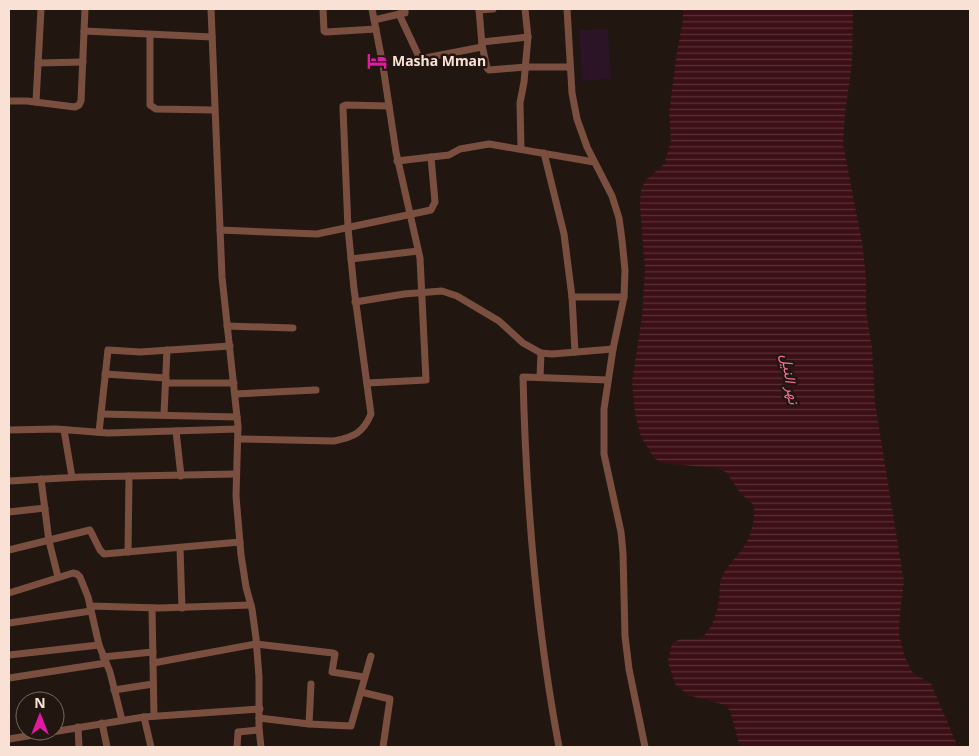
<svg xmlns="http://www.w3.org/2000/svg" width="979" height="756" viewBox="0 0 979 756" font-family="'Noto Sans',Vazirmatn,sans-serif">
	<style>
		.pitch { fill: #2a1426 }
		.water { fill: url(#water-rules) }
		.lines { fill: none; stroke-linecap: round; stroke-linejoin: round }
		.street { stroke: #7b4f40; stroke-width: 7 }
		.labels { text-anchor: middle; stroke-width: 5; stroke-linejoin: round; paint-order: stroke }
		.poi-label { font-size: 14px; font-weight: bold; fill: #fae1d5; stroke: #211710; text-anchor: start }
		.water-label { font-size: 15px; font-style: italic; fill: #ef6e97; stroke: #211710 }
	</style>
	<defs>
		<pattern id="water-rules" width="6" height="5" patternUnits="userSpaceOnUse" patternTransform="scale(1.25)"><rect width="6" height="5" fill="#3b0f15"/><path d="M0 2.5h6" fill="none" stroke="#583236"/></pattern>
	</defs>
	<rect width="100%" height="100%" fill="#211710"/>
	<!-- pitch -->
	<path class="pitch" d="M608,29L611,79L582,81L579,30Z"/>
	<!-- water -->
	<path class="water" d="M683,9H853L852,64L845,113L843,144L862,242L866,278V311L872,348L875,403L904,582L900,614L899,634L904,655L912,672L931,684L958,747H740L730,711L725,705L688,695L675,684L668,662L672,643L681,639H700C712,631 718,611 719,598C720,592 719,585 721,579C725,568 734,560 741,551C751,538 756,519 753,504L741,494L726,472L715,468L662,463L654,458L641,437L635,413L632,382L642,317L645,269L640,206L641,189L646,180L664,164L671,141L669,114L677,51L683,21Z"/>
	<g class="lines">
		<!-- street -->
		<g class="street">
			<path d="M211,9L222,277L238,426L236,496L241,555L246,587L252,609L256,638L259,677V728L261,747"/>
			<path d="M323,9L324,31L326,32L376,29"/>
			<path d="M479,9L482,45L487,68L489,70L526,67H570"/>
			<path d="M567,9L572,93L577,119L587,147L612,196L619,218L622,240L625,270L624,297L613,349L604,409V454L621,532L623,553L625,636L629,669L645,747"/>
			<path d="M479,10L493,9"/>
			<path d="M399,14L420,59L482,47"/>
			<path d="M374,20L404,13H405V9"/>
			<path d="M84,31L212,37"/>
			<path d="M150,35V105L156,109L214,110"/>
			<path d="M482,42L528,37"/>
			<path d="M38,63L83,62"/>
			<path d="M9,101H27L75,107L79,105L81,101L85,9"/>
			<path d="M36,102L41,9"/>
			<path d="M521,149L520,103L524,82L528,37L525,9"/>
			<path d="M544,153L564,234L572,297L575,352"/>
			<path d="M397,161L449,155L460,149L489,144L594,162"/>
			<path d="M220,230L317,234L431,210L435,202L431,157"/>
			<path d="M351,259L418,251"/>
			<path d="M572,297H624"/>
			<path d="M355,302L404,294L442,291L457,296L499,321L523,343L541,353L552,354L613,349"/>
			<path d="M227,326L293,328"/>
			<path d="M105,374L166,378"/>
			<path d="M540,377L541,353"/>
			<path d="M166,383H234"/>
			<path d="M367,383L426,380L420,258L396,152L383,66L372,9"/>
			<path d="M235,394L316,390"/>
			<path d="M101,414L237,417"/>
			<path d="M164,414L167,350"/>
			<path d="M9,430L56,429L108,433L238,429"/>
			<path d="M64,430L72,477"/>
			<path d="M176,431L181,476"/>
			<path d="M99,432L108,350L140,352L230,346"/>
			<path d="M239,439L334,441C354,437 363,433 371,414L354,289L348,228L343,109V106L346,105L389,106"/>
			<path d="M41,479L49,541L58,577"/>
			<path d="M9,481L81,477L236,474"/>
			<path d="M9,512L45,508"/>
			<path d="M180,548L182,608"/>
			<path d="M9,550L90,530L100,550L104,554L240,542"/>
			<path d="M128,552L129,476"/>
			<path d="M9,593L73,573L77,574L80,577L88,597L99,645L110,672L122,720"/>
			<path d="M90,606L159,608L251,605"/>
			<path d="M152,608L154,716"/>
			<path d="M9,623L91,611"/>
			<path d="M9,655L99,645"/>
			<path d="M103,657L153,652"/>
			<path d="M153,663L256,644L333,653L335,654L332,672L364,677"/>
			<path d="M9,678L106,663"/>
			<path d="M114,690L153,684"/>
			<path d="M361,692L390,699L383,747"/>
			<path d="M144,717L151,747"/>
			<path d="M259,718L309,724L351,726L371,656"/>
			<path d="M102,723L107,747"/>
			<path d="M309,724L311,684"/>
			<path d="M78,727L79,747"/>
			<path d="M9,739L144,717L260,709"/>
			<path d="M237,747L238,732L259,730"/>
			<path d="M559,747C536,625 526,501 523,377L608,380"/>
		</g>
	</g>
	<!-- icons -->
	<defs>
		<symbol id="hotel-bare" viewBox="-9 -9 18 18"><path d="M-6-4.5h1.5V1H6V5H4.5V3h-9V5H-6ZM-4 0a1.8 1.8 0 1 1 3.6 0ZM.5 0V-2.5h3Q6-2.5 6 0Z" fill="#e219a2" stroke="#211710" stroke-width="2.5" paint-order="stroke"/></symbol>
	</defs>
	<g fill-rule="evenodd">
		<use href="#hotel-bare" x="363" y="47" width="28" height="28"/>
	</g>
	<g class="labels">
		<!-- poi labels -->
		<g class="poi-label">
			<text x="392" y="66">Masha Mman</text>
		</g>
		<!-- water labels -->
		<g class="water-label">
			<text transform="translate(790 379) rotate(81)" y="5">نهر النيل</text>
		</g>
	</g>
	<!-- border -->
	<rect width="979" height="756" fill="none" stroke="#fae1d5" stroke-width="20"/>
	<!-- north arrow -->
	<g transform="translate(40 716)"><circle r="24" fill="#211710" stroke="#78685f"/>
	<path d="M0-4L9 19L0 12L-9 19Z" fill="#e219a2"/>
	<text y="-8" font-size="14" font-weight="bold" text-anchor="middle" fill="#fae1d5">N</text>
	</g>
</svg>
